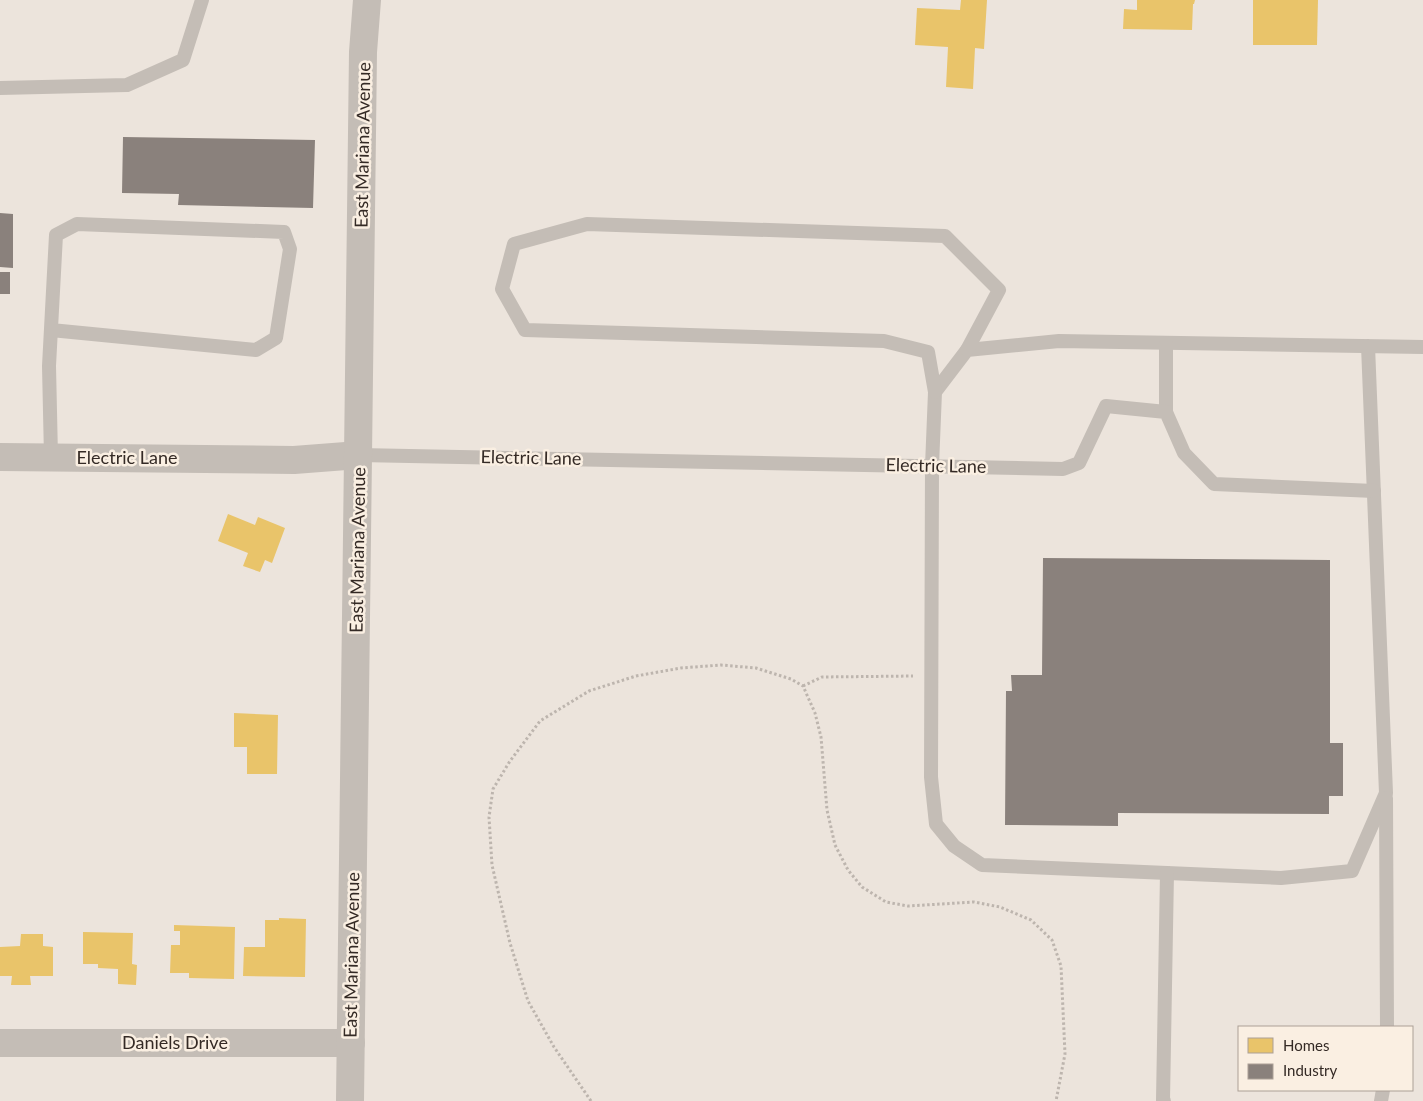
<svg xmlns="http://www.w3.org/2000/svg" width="1423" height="1101" viewBox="0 0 1423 1101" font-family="Lato,sans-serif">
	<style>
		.homes { fill: #e9c46a }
		.industry { fill: #8a817c }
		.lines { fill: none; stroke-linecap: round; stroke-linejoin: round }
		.path { stroke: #bdb5ae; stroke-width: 3; stroke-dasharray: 2.5 2.5; stroke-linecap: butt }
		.lane { stroke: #c4bdb6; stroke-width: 14 }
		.street { stroke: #c4bdb6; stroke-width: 28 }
		.labels { text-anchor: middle; stroke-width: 5; stroke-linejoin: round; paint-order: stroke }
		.street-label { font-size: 18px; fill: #342a25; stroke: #faefe2 }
	</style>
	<rect width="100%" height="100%" fill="#ece4dc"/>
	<!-- homes -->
	<g class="homes">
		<path d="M961,0H987L984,49L975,48L973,89L946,87L948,47L915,45L917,8L960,10Z"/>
		<path d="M1137,0H1195L1194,4H1193L1192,30L1123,29L1124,9L1137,10Z"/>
		<path d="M1253,0H1318L1317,45H1253Z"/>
		<path d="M228,514L255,525L258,517L285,528L272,563L265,560L260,572L243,566L248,553L218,541Z"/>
		<path d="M234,713L278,715L277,774H247V747H234Z"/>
		<path d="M279,918L306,919L305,977L243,976L244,947H265V920H279Z"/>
		<path d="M174,925L235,927L234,979L189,978V973H170L171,945H180V931H174Z"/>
		<path d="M83,932L133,933L132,964L137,965L136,985L118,984V969L98,968V964H83Z"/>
		<path d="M21,934H43V946L53,947V976H30L31,985H11L12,976H0V947L20,946Z"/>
	</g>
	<!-- industry -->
	<g class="industry">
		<path d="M123,137L315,140L313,208L178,205L179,194L122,193Z"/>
		<path d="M0,213L13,214V268L0,267Z"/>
		<rect x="0" y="272" width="10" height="22"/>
		<path d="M1043,558L1330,560V743H1343V796H1329V814L1118,813V826L1005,825L1006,691H1012L1011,675H1042Z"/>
	</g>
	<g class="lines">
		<!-- path -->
		<g class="path">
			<path d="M803,686L822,677L913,676"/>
			<path d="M591,1101L554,1047L528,1001L510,943L492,865L489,817L493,789L510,761L540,721L589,691L636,676L681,668L721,665L756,668L791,679L803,686L815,713L821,737L827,810L835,845L848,870L862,887L886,902L908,906L974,902L1000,907L1031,920L1052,940L1061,966L1065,1054L1056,1101"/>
		</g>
		<!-- lane -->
		<g class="lane">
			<path d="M0,88L127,85L183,60L202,0"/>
			<path d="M1368,346L1386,793L1352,871L1281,878L982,865L954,846L936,824L931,777L932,466L935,392L967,350L1059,341L1423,347"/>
			<path d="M935,392L928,352L884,341L525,330L502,289L514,244L587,224L945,236L999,290L967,350"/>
			<path d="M1166,412V343"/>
			<path d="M359,455L1063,469L1079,463L1106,406L1166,412L1184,453L1214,484L1374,491"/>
			<path d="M51,457L49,366L56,235L77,224L284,232L290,249L276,338L256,350L51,330"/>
			<path d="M1386,798L1387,1027"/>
			<path d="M1164,1101L1163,1100L1167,873"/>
			<path d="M1381,1101L1383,1090"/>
		</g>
		<!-- street -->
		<g class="street">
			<path d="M0,457L294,460L359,455"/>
			<path d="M0,1043H351"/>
			<path d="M350,1101L363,52L367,0"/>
		</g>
	</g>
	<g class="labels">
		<!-- street labels -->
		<g class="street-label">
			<text transform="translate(363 145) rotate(-89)" y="6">East Mariana Avenue</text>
			<text x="127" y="464">Electric Lane</text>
			<text transform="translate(531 458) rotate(1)" y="6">Electric Lane</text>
			<text transform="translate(936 466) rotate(1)" y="6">Electric Lane</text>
			<text transform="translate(358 550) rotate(-89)" y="6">East Mariana Avenue</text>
			<text transform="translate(352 955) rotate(-89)" y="6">East Mariana Avenue</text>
			<text x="175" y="1049">Daniels Drive</text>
		</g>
	</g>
	<!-- legend -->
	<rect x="1238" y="1026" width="175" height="65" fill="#faefe2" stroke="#aba096"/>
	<rect x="1248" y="1038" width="25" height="15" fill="#e9c46a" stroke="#aba096"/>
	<text x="1283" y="1051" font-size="15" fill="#342a25">Homes</text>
	<rect x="1248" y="1064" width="25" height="15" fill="#8a817c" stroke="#aba096"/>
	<text x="1283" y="1076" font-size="15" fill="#342a25">Industry</text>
</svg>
